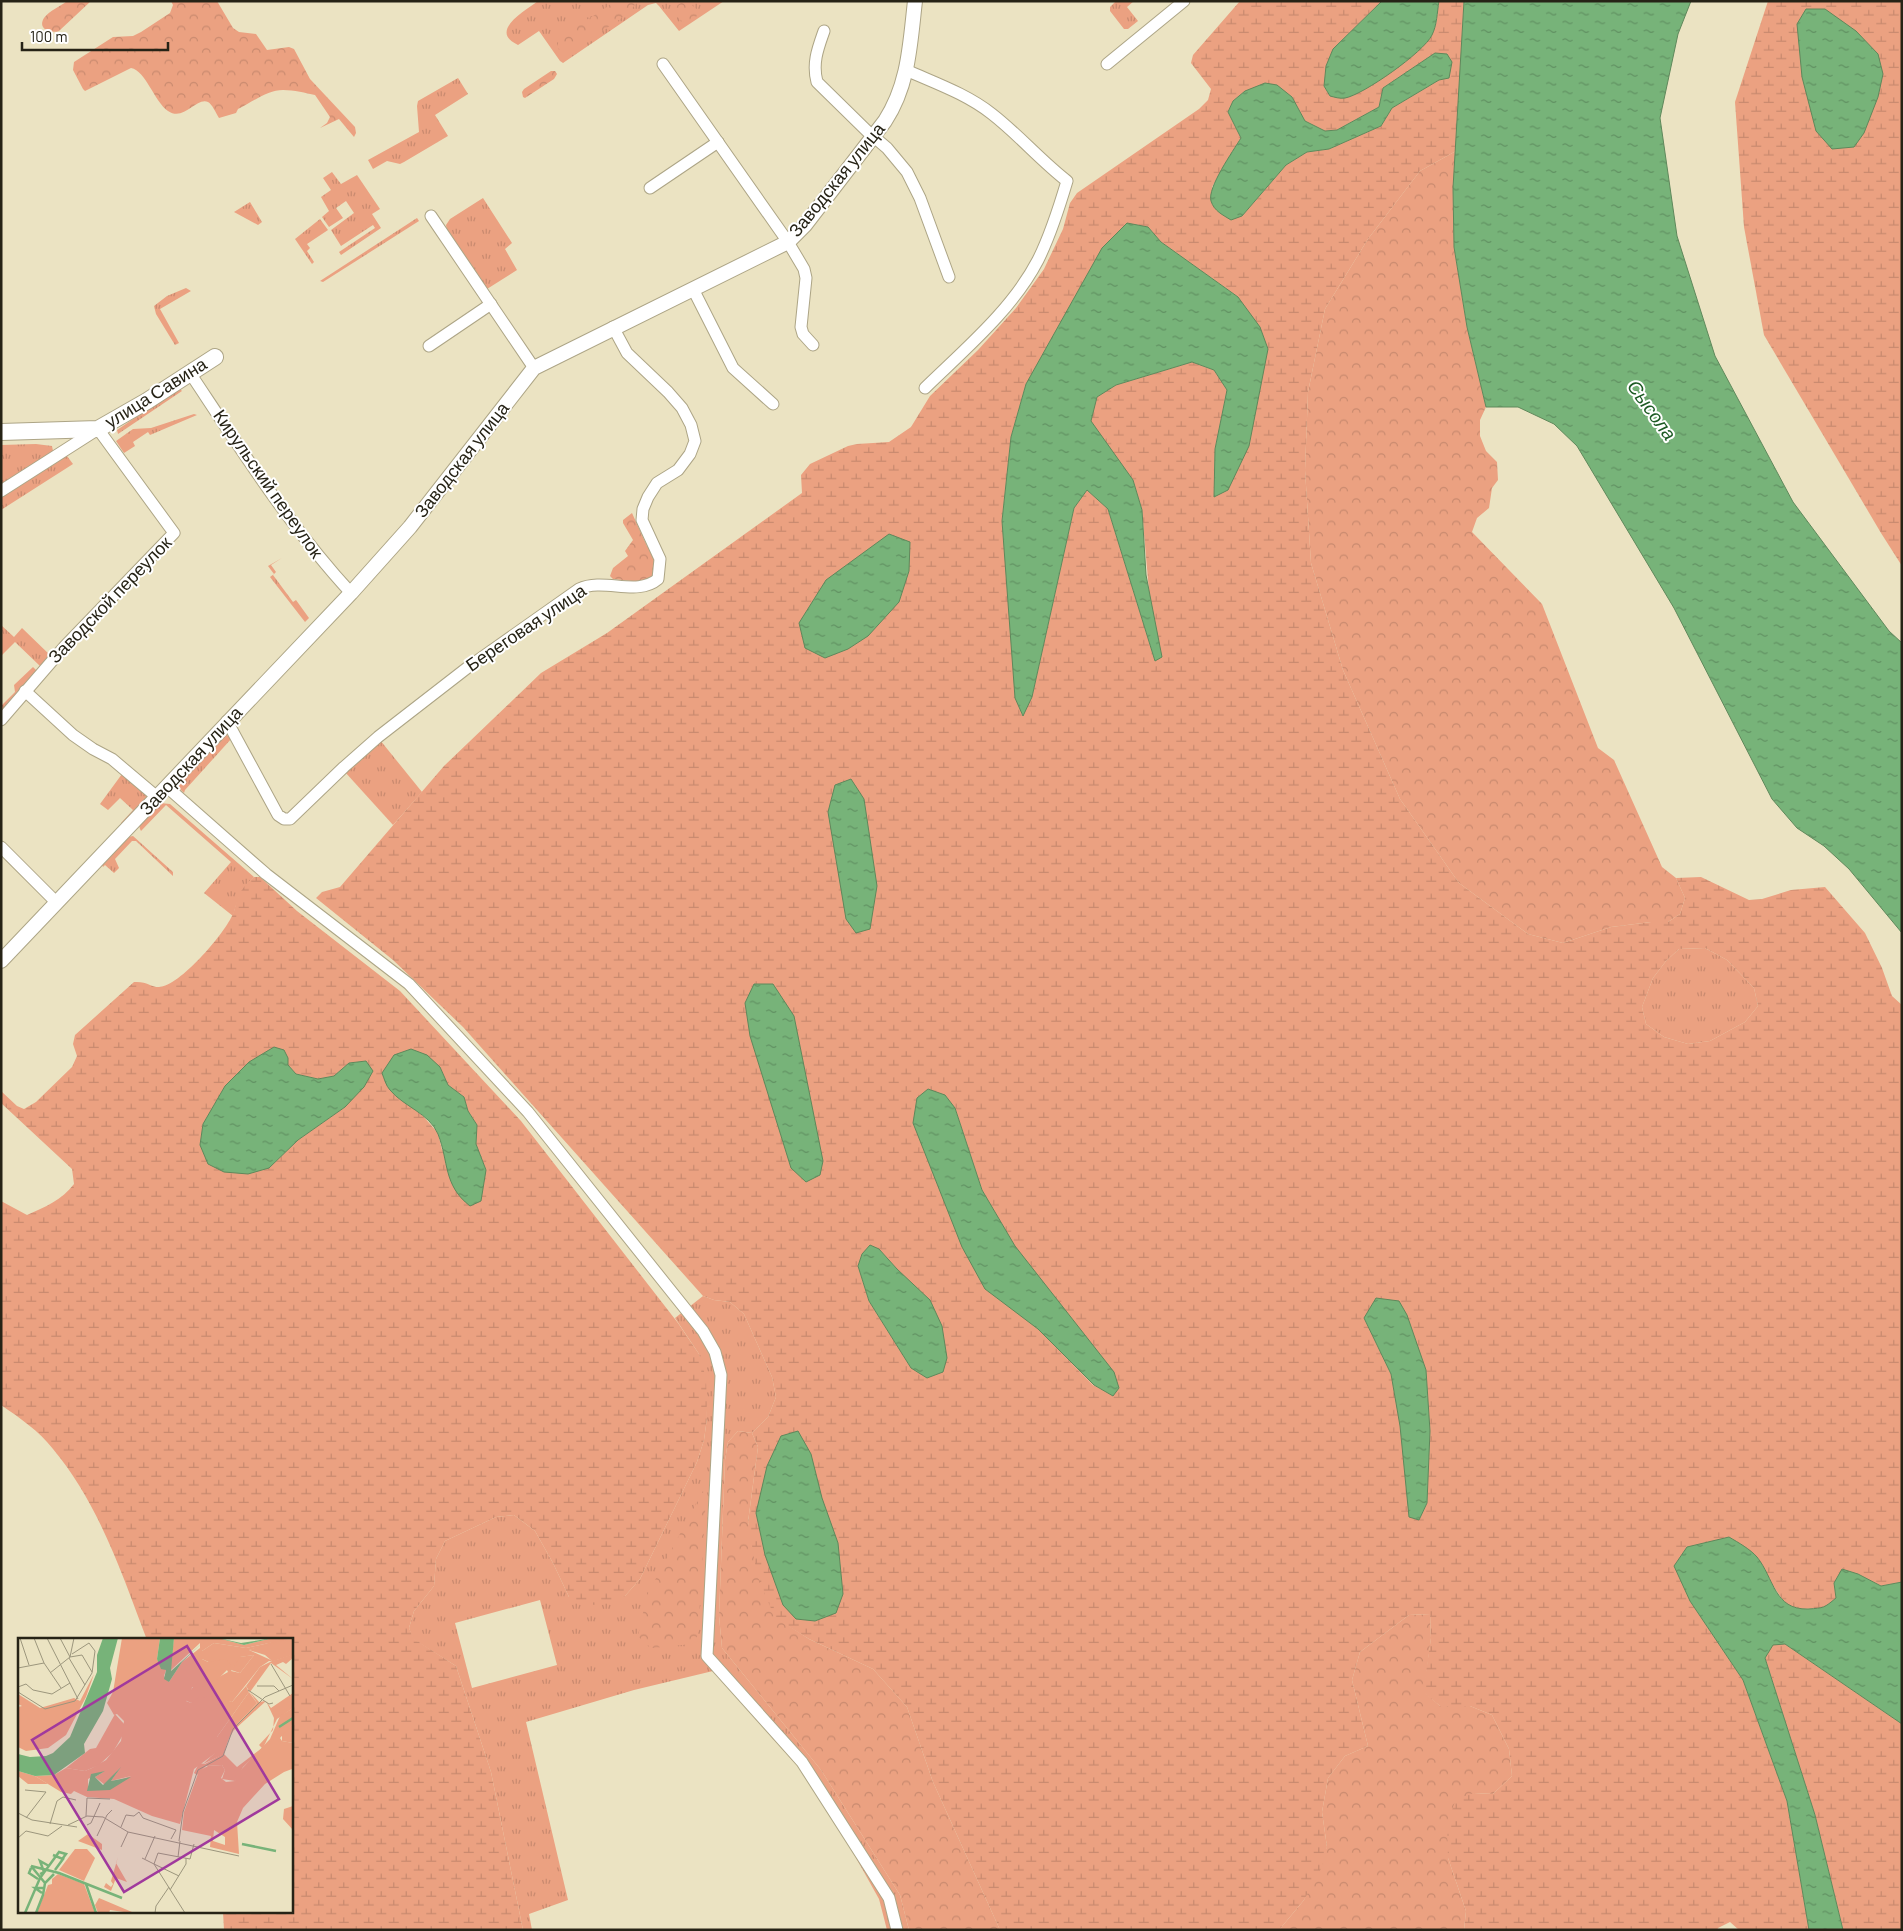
<svg xmlns="http://www.w3.org/2000/svg" width="1903" height="1931" viewBox="0 0 1903 1931" font-family="Barlow,sans-serif">
	<style>
		.grass { fill: url(#grass-tufts); fill-rule: evenodd }
		.forest { fill: url(#forest-crowns) }
		.wetland { fill: url(#wetland-marsh); fill-rule: evenodd }
		.water { fill: url(#water-ripples); stroke: #5f885b }
		.lines { fill: none; stroke-linecap: round; stroke-linejoin: round }
		.minor-casing { stroke: #ada586; stroke-width: 13 }
		.tertiary-casing { stroke: #ada586; stroke-width: 16 }
		.secondary-casing { stroke: #ada586; stroke-width: 18 }
		.minor { stroke: #fff; stroke-width: 11 }
		.tertiary { stroke: #fff; stroke-width: 14 }
		.secondary { stroke: #fff; stroke-width: 16 }
		.labels { text-anchor: middle; stroke-width: 4; stroke-linejoin: round; paint-order: stroke }
		.street-label { font-size: 18px; fill: #262316; stroke: #fff }
		.water-label { font-size: 19px; font-style: italic; fill: #1d5b24; stroke: #fff }
		.inset-river { fill: none; stroke: #77b379; stroke-width: 2.5 }
		.inset-road { fill: none; stroke: #9c967d; stroke-width: 1 }
		.view { fill: #a0399d; fill-opacity: 0.15; stroke: #a0399d; stroke-width: 2.5 }
		.inset-edge { fill: none; stroke: #262316; stroke-width: 2.5 }
	</style>
	<defs>
		<pattern id="grass-tufts" width="24" height="20" patternUnits="userSpaceOnUse" patternTransform="scale(1.25)"><rect width="24" height="20" fill="#eba181"/><path d="M3 7l-1-3M5 7V3M7 7l1-3M15 17l-1-3M17 17v-4M19 17l1-3" fill="none" stroke="#c98a6f"/></pattern>
		<pattern id="forest-crowns" width="20" height="18" patternUnits="userSpaceOnUse" patternTransform="scale(1.25)"><rect width="20" height="18" fill="#eba181"/><path d="M2 6a3 3 0 1 1 6 0M12 15a3 3 0 1 1 6 0" fill="none" stroke="#c98a6f"/></pattern>
		<pattern id="wetland-marsh" width="20" height="14" patternUnits="userSpaceOnUse" patternTransform="scale(1.25)"><rect width="20" height="14" fill="#eba181"/><path d="M1 5h8M5 5V1M11 12h8M15 12V8" fill="none" stroke="#c98a6f"/></pattern>
		<pattern id="water-ripples" width="26" height="14" patternUnits="userSpaceOnUse" patternTransform="scale(1.25)"><rect width="26" height="14" fill="#77b379"/><path d="M2 4q2-2 4 0t4 0M15 11q2-2 4 0t4 0" fill="none" stroke="#619162"/></pattern>
	</defs>
	<rect width="100%" height="100%" fill="#ebe3c2"/>
	<!-- grass -->
	<g class="grass">
		<path d="M538,1H724L679,31L659,6L656,3L648,5L563,63L560,61L539,31L518,45C488,31 525,11 538,1Z"/>
		<path d="M1116,1H1134L1127,7L1138,21L1128,29H1124L1110,11V7Z"/>
		<path d="M458,78L468,94L435,115L448,136L404,162L400,164L387,161L373,169L368,160L419,132L417,106L418,101Z"/>
		<path d="M332,172L341,184L357,175L380,209L372,214L381,228L341,255L339,252L375,228L373,225L341,246L331,230L354,213L346,201L336,208L343,218L329,227L322,217L329,211L321,197L331,190L323,178Z"/>
		<path d="M483,198L512,243L505,249L517,270L487,289L447,231L446,225L450,219Z"/>
		<path d="M250,202L262,222L258,225L234,212Z"/>
		<path d="M417,218L419,221L323,282L320,281Z"/>
		<path d="M320,219L328,230L307,244L310,248L307,251L314,262L312,264L295,239Z"/>
		<path d="M186,288L191,291L160,309L179,343L175,345L156,314L154,306L167,296Z"/>
		<path d="M179,388L182,391L118,434L117,430Z"/>
		<path d="M194,414L197,415L150,435L148,432L133,442L135,446L124,453L116,441L133,429L151,428Z"/>
		<path d="M36,444L52,446L53,451L1,485V445Z"/>
		<path d="M67,456L73,464L1,510V498Z"/>
		<path d="M282,558L271,565L276,572L273,575L293,602L296,600L309,618L305,622L270,577L274,574L268,566Z"/>
		<path d="M1,625L14,637L22,628L51,656L40,666L15,642L1,656Z"/>
		<path d="M33,667L37,671L1,715V706L15,692L14,685Z"/>
		<path d="M225,734L232,738L185,790L184,793L179,788V783Z"/>
		<path d="M380,740L422,792L393,825L345,772Z"/>
		<path d="M122,774L147,796L148,799L124,826L121,823L133,810L120,798L108,810L100,804Z"/>
		<path d="M160,803L170,804L254,877C241,889 237,900 233,916L204,893L231,862L166,805L141,831L140,829L139,825Z"/>
		<path d="M133,836L173,872V876L136,841H132L115,859L119,868L114,873L105,865L103,867L102,865L128,837Z"/>
		<path d="M1705,948L1727,960L1754,988L1758,1006L1745,1022L1710,1041L1688,1044L1664,1037L1646,1024L1642,1007L1653,978L1666,961L1679,949Z"/>
		<path d="M703,1296L714,1300L730,1302L744,1314L772,1377L776,1397L768,1417L752,1433L738,1431L728,1442L725,1460L719,1616L722,1648L821,1770L900,1895L909,1930H887L879,1899L817,1788L713,1671L634,1690L526,1722L568,1900L529,1914L532,1930H523L491,1772L456,1666L413,1639L409,1628L414,1611L434,1586L436,1559L445,1541L496,1517L514,1515L535,1531L553,1563L569,1597L625,1596L640,1579L697,1462L704,1440L707,1418L699,1354L675,1318ZM540,1600L557,1665L472,1688L455,1623Z"/>
	</g>
	<!-- forest -->
	<g class="forest">
		<path d="M67,1H91L59,31C51,34 37,29 44,18C49,11 61,6 67,1Z"/>
		<path d="M171,1H217L233,28L239,32L256,34L267,50L289,47L294,49L310,79L355,127L356,133L354,137L339,119L320,128L327,123L330,117L315,95C306,93 294,90 283,90C268,90 252,102 238,109L236,113L219,118C216,113 212,104 208,102C196,97 184,122 168,111C154,101 146,71 131,68L85,91L83,89L73,70L74,62L113,37L133,36L141,32L170,13L173,5Z"/>
		<path d="M614,1H638L629,12L615,23L588,39L578,40L562,50L558,49V43C571,23 597,18 614,1Z"/>
		<path d="M684,1L690,3L699,12C691,29 675,24 676,6Z"/>
		<path d="M551,71H555L557,74L554,79L525,98L523,97L522,92L524,89Z"/>
		<path d="M1456,151L1453,188L1454,247L1467,327L1486,407L1480,420V436L1486,451L1497,462L1498,480L1492,488L1489,508L1477,518L1472,532L1542,604L1598,748L1614,760L1662,867L1676,878L1685,898L1680,914L1668,922H1651L1611,927L1563,943L1528,934L1459,883L1400,799L1343,670L1311,563L1305,470L1308,392L1325,309L1368,239L1420,171Z"/>
		<path d="M632,513L647,546L655,555L656,575L641,582L613,579L610,576L613,568L628,556L625,551L633,540L623,523V520Z"/>
		<path d="M738,1431L752,1433L758,1447L748,1522L775,1617L809,1639L873,1669L907,1707L933,1782L1000,1930H909L900,1895L821,1770L722,1648L719,1616L725,1460L728,1442Z"/>
		<path d="M703,1491L706,1497L698,1635L692,1644L653,1648L645,1644L638,1636L647,1595Z"/>
		<path d="M1430,1614L1431,1638L1424,1692L1440,1706H1470L1492,1715L1509,1749L1512,1776L1493,1794L1474,1793L1448,1858L1466,1911L1464,1930H1279L1304,1900L1327,1847L1322,1812L1328,1778L1345,1756L1368,1746L1352,1680L1360,1652L1409,1615Z"/>
	</g>
	<!-- wetland -->
	<g class="wetland">
		<path d="M1240,1H1382L1333,49L1327,66L1324,86L1330,96L1431,37L1436,24L1439,1H1464L1456,151L1420,171L1368,239L1325,309L1308,392L1305,470L1311,563L1343,670L1400,799L1459,883L1528,934L1563,943L1611,927L1651,922H1668L1680,914L1685,898L1676,878L1701,877L1749,900L1762,899L1791,890L1825,887L1865,933L1882,968L1892,996L1902,1005V1582L1881,1586L1858,1574L1834,1583L1836,1598L1824,1608L1801,1609L1786,1605L1770,1581L1758,1558L1690,1601L1743,1680L1787,1801L1809,1930H1739L1730,1922L1718,1928L1717,1930H1464L1466,1911L1448,1858L1447,1824L1456,1799L1474,1793L1493,1794L1512,1776L1509,1749L1492,1715L1470,1706H1440L1423,1692L1431,1638L1430,1614L1409,1615L1360,1652L1352,1680L1368,1746L1345,1756L1328,1778L1322,1812L1327,1847L1322,1867L1304,1900L1279,1930H1000L933,1782L907,1707L873,1669L809,1639L775,1618L757,1575L748,1522L758,1447L752,1433L768,1417L776,1397L772,1377L744,1314L730,1302L714,1300L703,1296L463,1027L393,960L316,898L322,892L340,887L444,766L541,673L607,633L802,493L801,475L810,464L848,446L857,444L889,442L911,427L930,396L978,350L1016,308L1044,269L1063,229L1070,203L1077,193L1199,109L1208,100L1211,89L1191,63L1193,55ZM1435,53L1439,80L1392,108L1381,126L1329,149L1307,152L1286,165L1242,216L1212,187L1241,138L1228,112L1233,101L1245,91L1292,97L1305,121L1325,131L1337,130L1379,107L1383,88ZM1148,227L1161,242L1238,297L1214,497L1215,449L1227,390L1214,370L1192,362L1116,385L1097,397L1090,421L1133,480L1142,510L1155,661L1108,509L1087,490L1074,508L1032,697L1022,716L1002,521L1011,437L1026,384ZM1705,948L1727,960L1754,988L1758,1006L1745,1022L1710,1041L1688,1044L1664,1037L1646,1024L1642,1007L1653,978L1666,961L1679,949ZM928,1089L955,1108L982,1190L1015,1247L1113,1395L1093,1385L1038,1329ZM879,1249L897,1269L911,1368L869,1301L858,1266ZM1364,1318L1426,1370L1430,1431L1427,1503L1419,1520L1391,1374Z"/>
		<path d="M1768,1H1902V566L1881,533L1764,335L1744,227L1735,102Z"/>
		<path d="M254,877H260L297,911L400,991L521,1121L678,1323L699,1354L706,1378L707,1418L704,1440L697,1462L640,1579L625,1596L597,1605L582,1604L569,1597L553,1563L535,1531L514,1515L496,1517L445,1541L436,1559L434,1586L414,1611L409,1628L414,1639L456,1666L491,1772L523,1930H224L223,1912H291V1640H147C122,1574 99,1504 53,1449C39,1431 20,1418 1,1405V1201L27,1215C45,1207 62,1200 74,1184L72,1169L1,1103V1091L17,1106L24,1109L36,1102L72,1067L77,1056L73,1044L75,1035L134,982C147,981 150,987 159,987C180,986 223,935 232,916C235,911 235,904 238,898C241,889 247,883 254,877ZM288,1058V1065L296,1074L318,1079L334,1076L349,1063L366,1061L345,1107L298,1140L269,1168L200,1145L203,1125L225,1086ZM440,1067L448,1085L464,1097L468,1111L477,1125L476,1144L486,1170L442,1150L438,1133L423,1116L390,1090Z"/>
		<path d="M1773,1644H1785L1902,1724V1930H1843L1815,1815L1765,1658Z"/>
	</g>
	<!-- water -->
	<g class="water">
		<path d="M1382,1H1439C1437,13 1437,25 1432,35C1424,52 1363,95 1345,98C1340,99 1334,97 1330,96L1324,86L1326,66L1333,49Z"/>
		<path d="M1464,1H1691L1678,34L1660,118L1677,236L1715,356L1793,502L1889,631L1902,643V933L1849,869L1824,846L1797,828L1772,799L1674,608L1577,446L1554,424L1518,407H1486L1467,327L1454,247L1453,188Z"/>
		<path d="M1806,9H1825L1856,31L1878,54L1883,74L1878,97L1864,133L1854,147L1832,149L1816,131L1802,77L1797,24Z"/>
		<path d="M1435,53L1447,54L1452,62L1449,78L1439,80L1392,108L1381,126L1329,149L1307,152L1286,165L1242,216L1231,220C1223,215 1214,211 1211,201C1207,188 1233,151 1241,138L1228,112L1233,101L1245,91L1265,83L1277,85L1292,97L1305,121L1325,131L1337,130L1379,107L1383,88Z"/>
		<path d="M1127,223L1148,227L1161,242L1238,297L1260,327L1268,349L1249,446L1228,490L1214,497L1215,449L1227,390L1214,370L1192,362L1116,385L1097,397L1091,421L1133,480L1142,510L1146,575L1162,657L1155,661L1108,509L1087,490L1074,508L1032,697L1023,716L1015,698L1002,521L1011,437L1026,384L1102,248Z"/>
		<path d="M889,534L910,542L909,571L899,602L868,636L848,649L825,658L805,648L799,623L826,580Z"/>
		<path d="M851,779L864,799L877,886L870,929L856,933L846,919L828,812L835,785Z"/>
		<path d="M754,984H773L794,1016L823,1161L820,1175L806,1182L791,1168L750,1036L745,1003Z"/>
		<path d="M274,1047L284,1050L288,1058V1065L296,1074L318,1079L334,1076L349,1063L366,1061L373,1071L364,1087L345,1107L298,1140L269,1168L248,1174L224,1172L208,1164L200,1145L203,1124L225,1086L249,1062Z"/>
		<path d="M411,1049L427,1055L440,1067L448,1085L464,1097L468,1111L477,1125L476,1144L486,1170L481,1201L470,1206C443,1185 449,1162 438,1134C429,1113 404,1107 390,1090C386,1086 384,1078 382,1073L394,1055Z"/>
		<path d="M928,1089L945,1095L955,1108L982,1190L1015,1246L1114,1372L1119,1388L1113,1396L1094,1385L1038,1329L985,1289L962,1247L913,1123L917,1098Z"/>
		<path d="M870,1245L879,1249L897,1269L930,1300L942,1326L947,1358L943,1372L927,1378L911,1368L869,1301L858,1266L862,1254Z"/>
		<path d="M1376,1298L1399,1301L1407,1315L1426,1370L1430,1431L1427,1503L1419,1520L1409,1517L1400,1426L1391,1374L1364,1318Z"/>
		<path d="M798,1431L811,1454L822,1498L838,1543L843,1594L836,1613L815,1621L796,1619L783,1605L765,1555L756,1513L767,1466L781,1436Z"/>
		<path d="M1729,1537C1739,1543 1750,1549 1757,1557C1774,1578 1774,1610 1808,1609C1824,1608 1824,1608 1836,1598L1834,1583L1842,1569L1858,1574L1881,1586L1902,1582V1724L1785,1644L1773,1645L1765,1658L1815,1815L1843,1930H1809L1787,1801L1743,1680L1690,1601L1674,1566L1687,1547Z"/>
	</g>
	<g class="lines">
		<defs>
			<g id="minor">
				<path d="M824,31C818,48 812,63 817,82L867,131L887,148L907,172L920,198L949,277"/>
				<path d="M663,64L788,242L804,269L806,278L801,327L803,334L813,345"/>
				<path d="M1107,64L1184,1"/>
				<path d="M906,70C935,83 967,94 992,114C1019,135 1040,160 1067,181C1059,208 1051,234 1038,260C1012,310 965,349 925,388"/>
				<path d="M650,188L718,142"/>
				<path d="M431,216L534,368"/>
				<path d="M693,289L733,368L773,404"/>
				<path d="M429,346L491,304"/>
				<path d="M190,373C240,448 290,527 351,593"/>
				<path d="M1,491L98,429L174,533L65,646L1,720"/>
				<path d="M25,691L73,735L93,749L112,759L157,797"/>
				<path d="M227,721L278,815L284,819H290L344,767L378,737L467,668L579,589C604,577 637,597 658,579L660,559L642,520L643,509L648,497L657,483L678,470L690,454L695,441L691,425L682,408L668,392L627,353L613,327"/>
				<path d="M167,787L266,874L409,984L528,1112L703,1331L715,1352L721,1375L707,1656L802,1762L889,1898L897,1930"/>
				<path d="M1,847L57,903"/>
			</g>
			<path id="tertiary" d="M1,961L351,593L410,527L534,368L788,242L805,225L885,121C909,84 910,44 915,1"/>
			<path id="secondary" d="M1,432L98,429L147,401L215,357"/>
		</defs>
		<!-- minor casing -->
		<use href="#minor" class="minor-casing"/>
		<!-- tertiary casing -->
		<use href="#tertiary" class="tertiary-casing"/>
		<!-- secondary casing -->
		<use href="#secondary" class="secondary-casing"/>
		<!-- minor -->
		<use href="#minor" class="minor"/>
		<!-- tertiary -->
		<use href="#tertiary" class="tertiary"/>
		<!-- secondary -->
		<use href="#secondary" class="secondary"/>
	</g>
	<g class="labels">
		<!-- street labels -->
		<g class="street-label">
			<text transform="translate(837 180) rotate(-51)" y="6">Заводская улица</text>
			<text transform="translate(156 393) rotate(-32)" y="6">улица Савина</text>
			<text transform="translate(462 460) rotate(-52)" y="6">Заводская улица</text>
			<text transform="translate(268 484) rotate(55)" y="6">Кирульский переулок</text>
			<text transform="translate(110 600) rotate(-46)" y="6">Заводской переулок</text>
			<text transform="translate(526 628) rotate(-34)" y="6">Береговая улица</text>
			<text transform="translate(191 761) rotate(-47)" y="6">Заводская улица</text>
		</g>
		<!-- water labels -->
		<g class="water-label">
			<text transform="translate(1652 410) rotate(54)" y="7">Сысола</text>
		</g>
	</g>
	<!-- overview -->
	<g transform="translate(18 1638)">
		<rect width="275" height="275" fill="#ebe3c2"/>
		<path d="M275,1L274,17L256,23L275,20L268,26L265,24L258,27L275,41L253,25L232,54L241,64L248,63L253,70L275,55V70L259,81L245,110L225,129L217,143L204,141L207,132L204,127L188,128L179,137L176,135L181,125L187,126L203,117L215,91L239,65L228,48L242,29L254,23L247,17L231,12L259,2ZM248,63L256,80L255,92L241,107L244,110L219,129L206,116L210,102L216,92ZM236,17L222,35L213,32L221,19ZM70,196L84,206V212L60,203ZM57,211H69L77,220L66,243L41,232ZM40,236L66,246L77,275H19L30,247L34,246V241ZM81,260L114,274L113,275L92,272L91,275H80L77,267Z" fill="#eba181" fill-rule="evenodd"/>
		<path d="M275,0L231,12L255,23L275,16V20L263,24L251,23L242,29L214,64L190,59L173,65L167,62L176,47L185,48L210,34L204,22L195,26L184,21V13L196,5L228,10ZM236,17L222,35L213,33L222,19ZM231,54L239,65L215,91L204,117L185,126L198,114L199,99ZM97,76L107,87L106,95L95,114L81,127L67,133L48,130L72,111L78,110ZM275,86V105L264,103V95ZM0,133L17,138L30,146H10L0,138ZM100,219L98,225L109,244L98,240L93,253L86,249L88,245L93,249L95,246L93,243Z" fill="#eba181" fill-rule="evenodd"/>
		<path d="M104,0H142L139,21L148,32L146,38L151,44L164,24L182,10V5L152,33L156,0H200L226,7L255,0H275L228,10L196,5L184,13V21L190,24L207,21L214,27L201,40L183,50L174,49L173,58L168,63L173,65L180,60L196,58L214,64L228,48L231,54L199,99V114L176,131L162,186L134,178L96,161L69,159L56,153L53,156L43,154L17,138L36,137L48,130L67,133L74,130L88,122L103,103L106,83L99,76L96,77L89,65L95,54ZM102,130L93,143L113,138L70,153V141L87,133L77,139L87,147ZM76,36L68,59L48,97L30,110L8,113L0,109V69L4,68L0,66V56L22,70L56,60L62,63ZM275,70V86L262,100L264,103L275,105V134L274,131L266,134L247,146L225,170L219,184L221,216L192,209L193,198L164,192L166,174L181,133L190,128L204,127L207,132L203,140L208,144L217,143L218,137L252,101L262,78ZM196,192L207,199V207L195,203ZM275,168V192L265,181L266,171Z" fill="#eba181" fill-rule="evenodd"/>
		<path d="M85,0H100L92,30L94,41L85,73L66,106L67,115L36,137L17,138L0,133V116L12,119L28,118L35,115L52,99L79,34V17ZM142,0H156L153,33L183,6L164,24L151,44L146,41L148,32L143,31L139,21ZM200,0L223,5L255,0L226,7ZM103,129L93,143L113,139L92,152L69,153L73,136L87,133L77,139L85,147Z" fill="#77b379"/>
		<path class="inset-river" d="M261,89L275,80M224,206L258,213M35,217L45,221L37,232M13,228L41,235L104,260M13,228L27,245M13,230L11,235L20,241M22,236L26,234L22,223L31,228M68,246L78,275M24,255L17,250H25M25,257L27,245L36,236M7,275L22,240L41,214L48,216L45,220M18,275L25,257"/>
		<path class="inset-road" d="M2,0L11,27M16,0L26,25L43,50M29,0L60,61M42,0L52,19L64,17L74,34M51,20L67,47M253,26L272,58M0,30L26,25M32,35L52,19L56,0M239,48H256L261,53M0,49L8,46L15,52L34,56L52,45M230,52L251,66L255,65M0,54L27,71L57,63L74,35L77,13L71,5L54,16M7,152L28,154L8,180M0,175L14,182L59,189M68,178L69,160L92,161M32,186L39,163L45,159L58,162M50,187L69,178L85,179L110,194L221,218M69,187L73,185L82,165M103,189L108,177L116,178L121,174L125,180L158,192L153,201M79,198L89,177L94,172M0,200L8,193L30,198L44,188M161,203L165,174L180,132L205,118L215,91L247,59L275,47M103,209L110,194M160,219L162,203M124,220L136,226L167,275M127,221L137,198M161,238L136,226L140,215L172,221L176,206M152,252L168,226V220M137,275L138,268L151,249"/>
		<path class="view" d="M169,8L261,161L106,254L14,102Z"/>
		<rect width="275" height="275" class="inset-edge"/>
	</g>
	<!-- border -->
	<rect width="1903" height="1931" fill="none" stroke="#262316" stroke-width="5"/>
	<!-- scale -->
	<path d="M22 42v8h146v-8" fill="none" stroke="#262316" stroke-width="2.5"/>
	<text x="30" y="42" font-size="15" fill="#262316" stroke="#ffffff" stroke-width="4" paint-order="stroke">100 m</text>
</svg>
